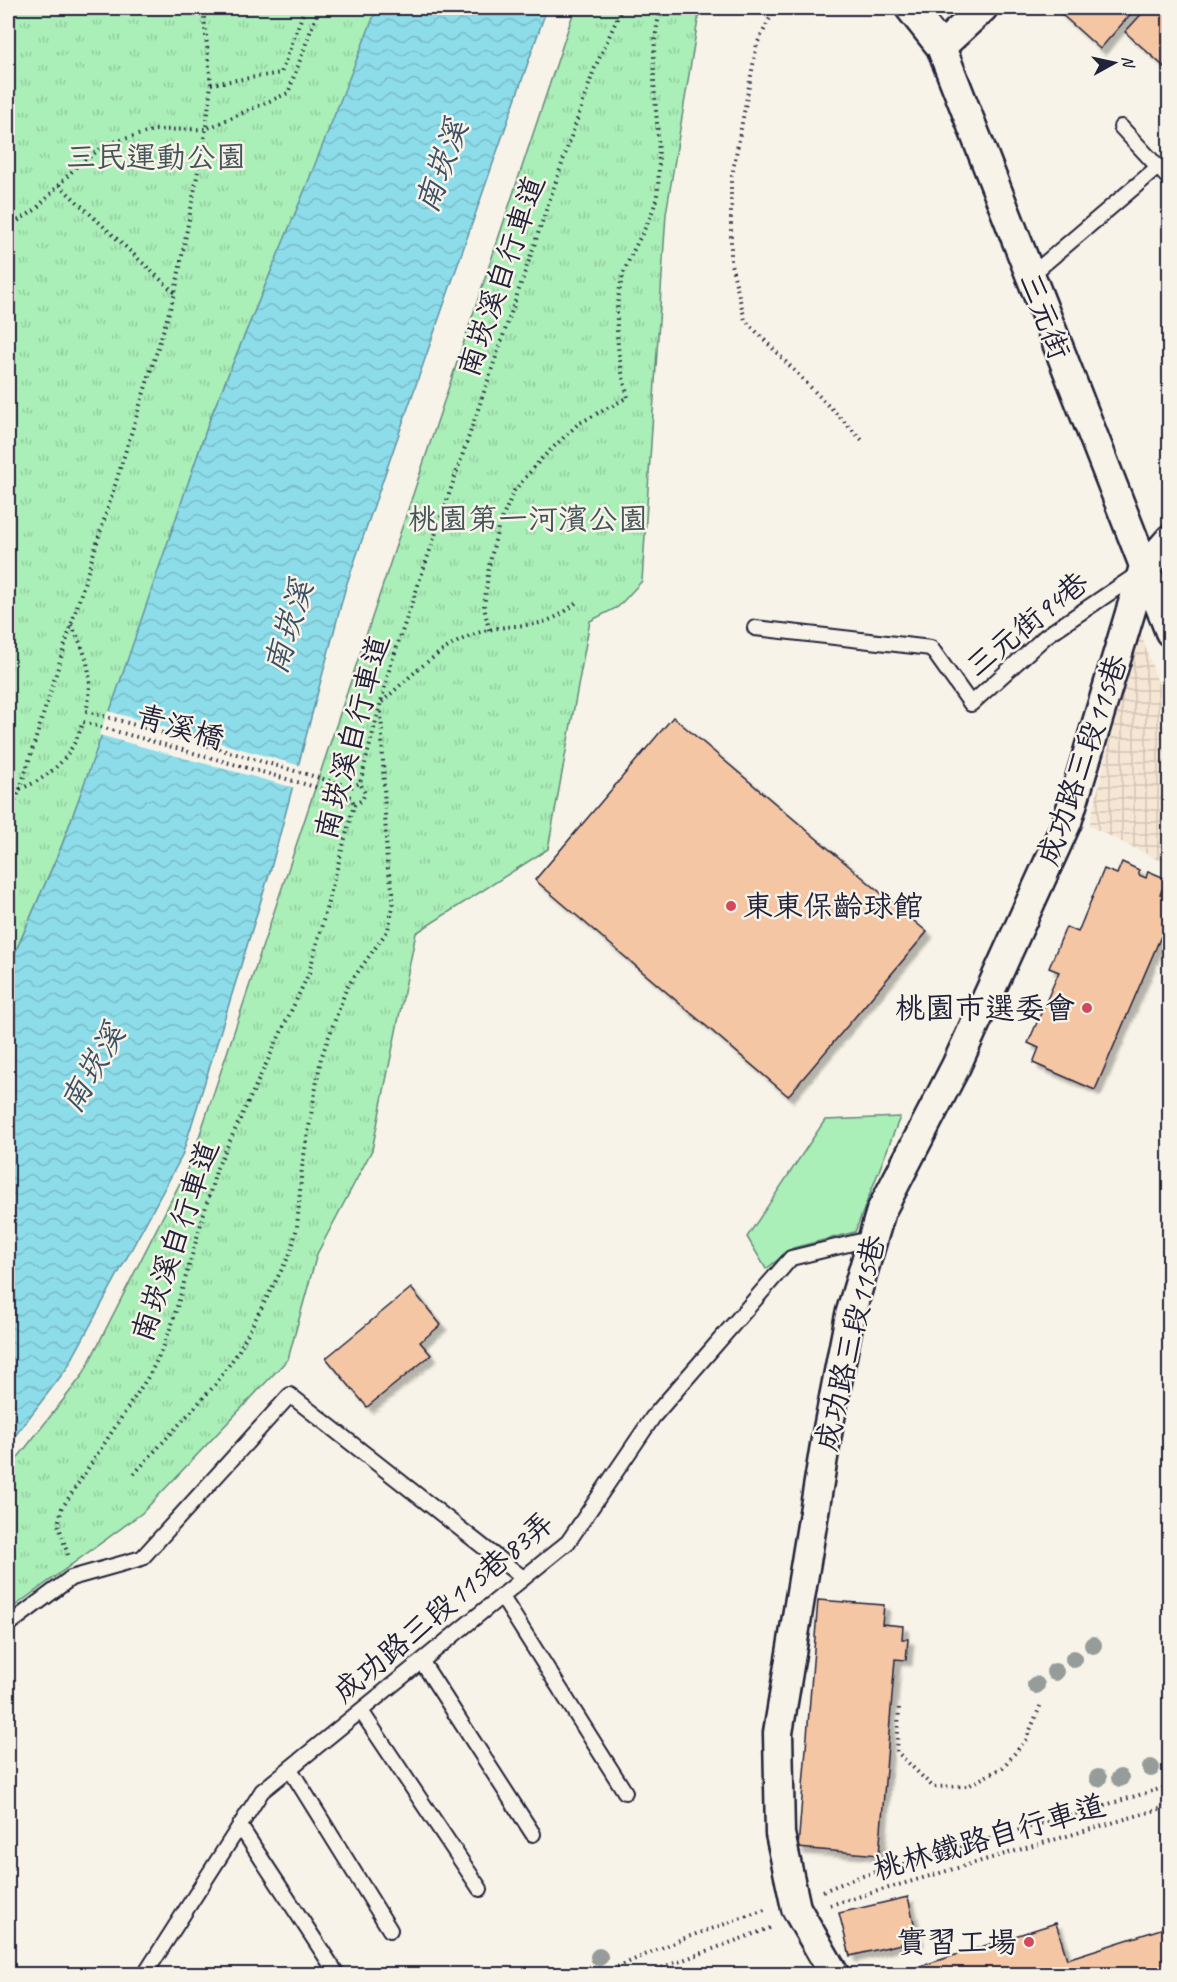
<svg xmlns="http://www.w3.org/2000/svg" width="1177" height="1982" viewBox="0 0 1177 1982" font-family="Caveat,'LXGW WenKai TC',sans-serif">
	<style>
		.industrial { fill: url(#industrial-grid) }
		.grass { fill: #aaeeb8; stroke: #66887a; stroke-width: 1.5 }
		.park { fill: url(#park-tufts); stroke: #66887a; stroke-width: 1.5 }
		.water { fill: url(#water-waves); stroke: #6292a3; stroke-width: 1.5 }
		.pier { fill: #f7f3e8 }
		.building { fill: #f5c6a4; stroke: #22223b; stroke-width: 1.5; filter: url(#shadow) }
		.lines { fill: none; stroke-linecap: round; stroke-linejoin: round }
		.lane-casing { stroke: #22223b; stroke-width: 18 }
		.street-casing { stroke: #22223b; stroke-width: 33 }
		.path { stroke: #22223b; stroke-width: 4; stroke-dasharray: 1.5 4.5; stroke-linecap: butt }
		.lane { stroke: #f7f3e8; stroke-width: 14 }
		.street { stroke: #f7f3e8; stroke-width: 28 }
		.tree { fill: #959c9a }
		.poi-dot { fill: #d1495b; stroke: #f7f3e8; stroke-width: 2 }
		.labels { text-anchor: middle; stroke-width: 5; stroke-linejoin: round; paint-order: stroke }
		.park-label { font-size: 30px; fill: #44555a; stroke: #f7f3e8 }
		.street-label { font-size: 30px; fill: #22223b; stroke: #f7f3e8 }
		.poi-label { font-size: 30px; fill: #22223b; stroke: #f7f3e8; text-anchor: end }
		.water-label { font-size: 32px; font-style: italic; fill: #3d5066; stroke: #f7f3e8 }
	</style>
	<defs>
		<pattern id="industrial-grid" width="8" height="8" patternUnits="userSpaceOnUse" patternTransform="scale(1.5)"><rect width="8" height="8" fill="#f6e6d4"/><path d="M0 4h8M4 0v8" fill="none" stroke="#d3c5b7"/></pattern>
		<pattern id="park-tufts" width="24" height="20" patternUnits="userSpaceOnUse" patternTransform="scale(1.5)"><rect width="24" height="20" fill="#aaeeb8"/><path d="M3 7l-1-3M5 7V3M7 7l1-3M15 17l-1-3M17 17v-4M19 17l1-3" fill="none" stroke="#92cc9f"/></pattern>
		<pattern id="water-waves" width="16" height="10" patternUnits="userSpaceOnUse" patternTransform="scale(1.5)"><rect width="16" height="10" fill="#8ddce9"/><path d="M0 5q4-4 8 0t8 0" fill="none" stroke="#79bcc9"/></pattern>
		<filter id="shadow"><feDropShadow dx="5.5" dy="5.5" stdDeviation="1.5" flood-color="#0004"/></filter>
	</defs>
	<rect width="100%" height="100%" fill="#f7f3e8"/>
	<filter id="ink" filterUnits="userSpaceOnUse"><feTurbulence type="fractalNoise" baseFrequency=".0167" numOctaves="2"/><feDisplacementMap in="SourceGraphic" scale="12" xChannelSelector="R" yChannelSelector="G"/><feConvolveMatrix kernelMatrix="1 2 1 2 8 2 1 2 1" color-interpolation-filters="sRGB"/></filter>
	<g filter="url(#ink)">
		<!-- industrial -->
		<path class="industrial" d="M1138,626L1163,697L1169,702V865L1089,826Z"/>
		<!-- grass -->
		<path class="grass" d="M900,1117L855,1232L793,1248L766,1269L747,1237L825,1120Z"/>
		<!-- park -->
		<g class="park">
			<path d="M8,8H378L370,35L211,416L114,704L62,845L8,969Z"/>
			<path d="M575,8H700L666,214L642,581L618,607L590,621L548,849L416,933L372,1150L317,1254L288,1359L142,1513L8,1611V1470L82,1376L191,1161Z"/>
		</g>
		<!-- water -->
		<path class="water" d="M377,8H547L346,586L271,868L182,1156L67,1368L8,1445V969L62,845L100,740L211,416L306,187Z"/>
		<!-- pier -->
		<path class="pier" d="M108,711L301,766L295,788L99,735Z"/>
		<!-- building -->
		<g class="building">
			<path d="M1064,8H1136L1100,49L1059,12Z"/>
			<path d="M1147,8H1170V72L1125,32Z"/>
			<path d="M673,717L927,932L788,1096L535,880Z"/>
			<path d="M1122,862L1139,870V875L1146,878L1148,871L1167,879L1160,894L1170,898V915L1095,1090L1033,1063L1039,1048L1028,1043L1059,972L1049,968L1066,927L1078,932L1104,869L1117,874Z"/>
			<path d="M411,1288L441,1325L420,1342L431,1355L367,1407L326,1358Z"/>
			<path d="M818,1600L884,1605L882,1624L903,1626L902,1639H908L906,1660L895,1659L879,1855L798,1848Z"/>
			<path d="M908,1897L918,1940L850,1956L839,1913Z"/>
			<path d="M1056,1923L1067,1959L1170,1926V1974H896Z"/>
		</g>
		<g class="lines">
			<defs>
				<g id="lane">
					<path d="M1121,127L1170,180"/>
					<path d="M1030,276L1158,167"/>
					<path d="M755,628L931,648L971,704L1046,636L1139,573"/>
					<path d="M502,1597L625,1792"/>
					<path d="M8,1625L71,1578L142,1558L290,1395L523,1578"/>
					<path d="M422,1662L533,1834"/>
					<path d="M361,1711L480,1889"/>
					<path d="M290,1769L390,1930"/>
					<path d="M240,1826L337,1974"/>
					<path d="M145,1974L262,1791L568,1542L653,1417L791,1258L873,1238"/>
				</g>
				<g id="street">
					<path d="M910,8L941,47L1170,632"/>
					<path d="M941,47L983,8"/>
					<path d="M834,1974L796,1908L780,1834L778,1733L826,1439L850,1315L881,1211L956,1066L1067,822L1143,570L1170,539"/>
				</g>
			</defs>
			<!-- lane casing -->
			<use href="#lane" class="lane-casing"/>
			<!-- street casing -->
			<use href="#street" class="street-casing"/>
			<!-- path -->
			<g class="path">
				<path d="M775,8L757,44L731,181V264L745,320L863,441"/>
				<path d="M211,84L281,73L305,8"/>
				<path d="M59,185L175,293"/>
				<path d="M8,227L35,210L77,166L107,144L155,130L206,129L288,93L319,8"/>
				<path d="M71,625C87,653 95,680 86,711L351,787L360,783"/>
				<path d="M489,630L484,607L489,566L498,528L514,491L542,458L578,424L628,397C617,360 611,307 625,270C635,241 656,218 658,186C663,124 644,71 661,8"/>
				<path d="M382,702C413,674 446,640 488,630C528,621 544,632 578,601"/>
				<path d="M20,789C52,777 73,755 83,722L351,797L354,804"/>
				<path d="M8,817L20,789L175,293L206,129L211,84L203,8"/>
				<path d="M134,1474L215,1385L238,1352L291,1252L297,1227L302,1167L321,1058L347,987L388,930L393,907V892L387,864L381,709"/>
				<path d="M68,1555L58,1524L62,1508L150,1374L163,1348L173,1321L217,1168L309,973L354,805L362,800L365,793L360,783L390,667L594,70L622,8"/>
				<path d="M899,1708L897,1752L933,1787L968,1786L1003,1767L1026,1740L1041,1704"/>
				<path d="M823,1891L856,1878L1170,1786"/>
				<path d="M830,1905L1170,1806"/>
				<path d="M601,1974L682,1939L765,1910"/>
				<path d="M645,1974L770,1928"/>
			</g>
			<!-- lane -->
			<use href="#lane" class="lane"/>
			<!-- street -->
			<use href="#street" class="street"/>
		</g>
		<!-- trees -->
		<g class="tree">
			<circle cx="1093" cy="1645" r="9"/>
			<circle cx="1074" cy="1659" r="9"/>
			<circle cx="1055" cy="1672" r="9"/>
			<circle cx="1036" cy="1685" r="9"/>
			<circle cx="1151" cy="1768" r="9"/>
			<circle cx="1098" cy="1778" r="9"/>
			<circle cx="1120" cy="1778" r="9"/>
			<circle cx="599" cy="1957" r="9"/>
		</g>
	</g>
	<!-- markers -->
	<g class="poi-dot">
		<circle cx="731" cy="906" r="6"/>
		<circle cx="1087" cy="1008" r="6"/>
		<circle cx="1029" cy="1942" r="6"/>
	</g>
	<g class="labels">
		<!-- park labels -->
		<g class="park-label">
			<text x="156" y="167">三民運動公園</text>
			<text x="528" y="529">桃園第一河濱公園</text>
		</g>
		<!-- street labels -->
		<g class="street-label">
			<text transform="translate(501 276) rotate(-71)" y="10">南崁溪自行車道</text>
			<text transform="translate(1045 316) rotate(69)" y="10">三元街</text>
			<text transform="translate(1027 624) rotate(-39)" y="10">三元街94巷</text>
			<text transform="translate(180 727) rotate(16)" y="10">青溪橋</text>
			<text transform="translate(352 737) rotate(-75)" y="10">南崁溪自行車道</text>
			<text transform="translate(1082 760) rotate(-71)" y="10">成功路三段115巷</text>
			<text transform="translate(175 1241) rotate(-71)" y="10">南崁溪自行車道</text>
			<text transform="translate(850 1343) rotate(-77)" y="10">成功路三段115巷</text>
			<text transform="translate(443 1607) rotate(-40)" y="10">成功路三段115巷83弄</text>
			<text transform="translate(989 1837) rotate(-16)" y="10">桃林鐵路自行車道</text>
		</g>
		<!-- poi labels -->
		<g class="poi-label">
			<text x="743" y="916" text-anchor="start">東東保齡球館</text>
			<text x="1075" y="1018">桃園市選委會</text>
			<text x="1017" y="1952">實習工場</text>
		</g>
		<!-- water labels -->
		<g class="water-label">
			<text transform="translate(441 166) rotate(-70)" y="11">南崁溪</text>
			<text transform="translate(288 627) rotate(-73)" y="11">南崁溪</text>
			<text transform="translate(92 1068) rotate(-60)" y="11">南崁溪</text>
		</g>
	</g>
	<!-- margin -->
	<rect width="1177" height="1982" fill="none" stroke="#f7f3e8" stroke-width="30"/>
	<rect x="15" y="15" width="1147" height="1952" fill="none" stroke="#22223b" stroke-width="2" filter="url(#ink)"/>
	<!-- north arrow -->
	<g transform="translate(1114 63) rotate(82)" stroke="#f7f3e8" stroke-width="4.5" paint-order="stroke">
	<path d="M0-4.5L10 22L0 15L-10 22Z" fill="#22223b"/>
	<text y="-9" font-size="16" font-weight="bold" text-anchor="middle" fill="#22223b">N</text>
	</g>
</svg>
